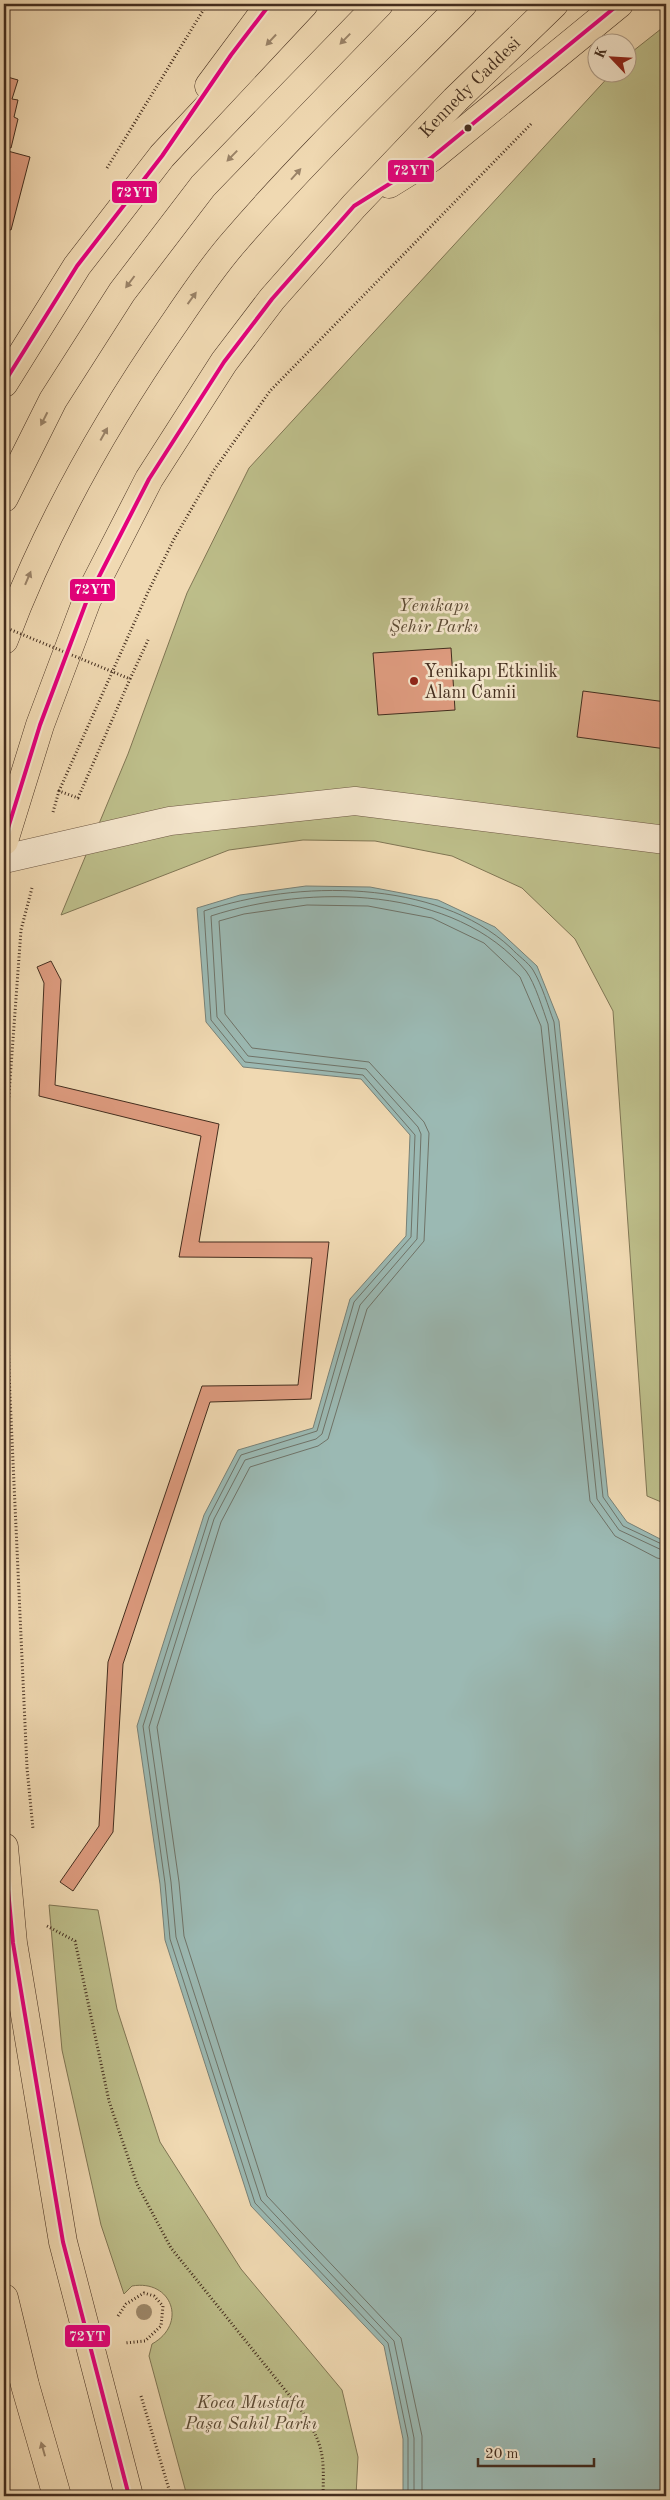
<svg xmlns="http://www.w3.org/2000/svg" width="670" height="2500" viewBox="0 0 670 2500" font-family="'Old Standard TT',serif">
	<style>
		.green { fill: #bdbe8a; stroke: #807654 }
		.water { fill: #9bb9b3; stroke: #788177 }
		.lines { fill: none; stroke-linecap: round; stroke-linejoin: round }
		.shore { stroke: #6f7368; stroke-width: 1 }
		.building { fill: #df9c80; stroke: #432d1e }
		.street-casing { stroke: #6e5843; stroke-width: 29 }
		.primary-casing { stroke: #432d1e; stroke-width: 29 }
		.highway-casing { stroke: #432d1e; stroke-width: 29 }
		.path { stroke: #432d1e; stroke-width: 3; stroke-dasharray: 1 2.5; stroke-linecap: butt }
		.street { stroke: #f5e6cd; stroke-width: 28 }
		.primary { stroke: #f0d9b2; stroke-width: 28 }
		.highway { stroke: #f0d9b2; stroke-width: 28 }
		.path-bridge { stroke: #432d1e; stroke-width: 3; stroke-dasharray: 1 2.5; stroke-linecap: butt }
		.bus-1-casing { stroke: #f5e6cd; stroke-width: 8 }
		.bus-1 { stroke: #e5007d; stroke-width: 4 }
		.tree { fill: #9e8a6d }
		.oneway { fill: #9a8368 }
		.bus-dot { fill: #432d1e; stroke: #f5e6cd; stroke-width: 2 }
		.poi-dot { fill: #8f2418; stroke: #f5e6cd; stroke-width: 2 }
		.labels { text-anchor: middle; stroke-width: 5; stroke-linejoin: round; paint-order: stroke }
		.street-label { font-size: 18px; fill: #432d1e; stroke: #f5e6cd }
		.park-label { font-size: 18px; font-style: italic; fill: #5b4a34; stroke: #f5e6cd }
		.poi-label { font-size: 18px; fill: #432d1e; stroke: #f5e6cd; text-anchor: start }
		.line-badge { stroke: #f5e6cd; stroke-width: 2 }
		.badge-label { font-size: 14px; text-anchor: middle; font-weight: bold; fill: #fff }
	</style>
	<rect width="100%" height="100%" fill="#f0d9b2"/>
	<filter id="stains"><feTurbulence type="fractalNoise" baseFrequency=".004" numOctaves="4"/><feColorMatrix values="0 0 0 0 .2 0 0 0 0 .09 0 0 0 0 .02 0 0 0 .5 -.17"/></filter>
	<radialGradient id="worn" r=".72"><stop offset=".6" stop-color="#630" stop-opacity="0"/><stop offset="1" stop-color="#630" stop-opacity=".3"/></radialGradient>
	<!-- green -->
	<g class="green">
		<path d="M666,25V1504L647,1496L613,1011L575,939L522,888L452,856L375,841L303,840L229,850L61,915L128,754L187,593L249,468L612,73L628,72V55Z"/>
		<path d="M49,1905L98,1910L117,2009L160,2142L241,2269L342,2390L358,2457L356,2496H187L149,2356L152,2344C188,2324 172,2279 132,2286L124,2294L101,2225L62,2050Z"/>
	</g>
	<!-- water -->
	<path class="water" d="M306,886L370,887L438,900L495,927L537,966L559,1021L608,1496L627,1522L666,1542V2496H403V2439L384,2346L251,2206L165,1940L160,1884L137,1726L204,1515L238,1450L313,1428L350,1299L406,1236L410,1135L361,1079L243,1067L206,1022L197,908L240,895Z"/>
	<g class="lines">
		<!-- shore -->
		<g class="shore">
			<path d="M408,2496V2438L388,2343L255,2203L170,1939L165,1883L143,1726L209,1517L241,1455L317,1431L354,1302L411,1237L415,1135L363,1075L245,1062L211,1020L204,911C296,880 436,878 511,948C517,955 528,962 533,970C542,985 548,1006 554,1022L603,1497L623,1526L666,1546"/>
			<path d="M414,2496V2438L394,2341L261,2200L176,1937L171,1882L149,1727L214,1519L245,1460L316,1439L322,1434L360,1305L417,1239L421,1134L418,1127L366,1069L248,1056L217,1017L211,916C309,884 455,885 526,971C535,983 543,1010 548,1024L597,1499L619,1530L666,1552"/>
			<path d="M422,2496V2436L401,2338L267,2196L184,1936L179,1882L157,1727L221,1522L250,1467L318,1446L328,1439L367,1309L424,1241L429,1133L424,1122L369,1062L252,1048L225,1014L219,921L244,914L307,905L368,906L432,918L484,943L520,977L541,1026L590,1501L615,1536L657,1558L666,1560"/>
		</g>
	</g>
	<!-- building -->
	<g class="building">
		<path d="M4,76L18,80L12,99L18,100L14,117L18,119L11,148L4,146Z"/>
		<path d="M4,150L30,157L11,230L4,228Z"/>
		<path d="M451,648L455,710L378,715L373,653Z"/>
		<path d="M583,691L666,702V749L577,737Z"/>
		<path d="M51,961L61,980L55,1085L219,1124L199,1242H329L311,1399L210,1402L123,1664L113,1832L73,1891L60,1882L99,1826L108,1662L202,1386L298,1385L312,1258L179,1257L201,1136L39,1096L44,983L37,967Z"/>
	</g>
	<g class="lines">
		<defs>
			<path id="street" d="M4,859L170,821L355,801L666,840"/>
			<g id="primary">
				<path d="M209,86L270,4"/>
				<path d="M389,184L431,158L619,4"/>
				<path d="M4,383L77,266L162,156L304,4"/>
				<path id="s1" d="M4,841L40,725L87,600L149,479L224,362L272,299L354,206L455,100L554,4"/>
				<path d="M4,1847L13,1943L63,2242L129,2496"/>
			</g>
			<g id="highway">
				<path d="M4,498L53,400L122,292L203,186L379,4"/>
				<path d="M4,640C46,528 105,423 173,325C192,297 212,267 234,242C306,158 386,82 463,4"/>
				<path d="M4,2298L25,2385L57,2496"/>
			</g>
		</defs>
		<!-- street casing -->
		<use href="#street" class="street-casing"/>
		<!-- primary casing -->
		<use href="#primary" class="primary-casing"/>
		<!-- highway casing -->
		<use href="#highway" class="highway-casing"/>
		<!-- path -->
		<g class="path">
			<path d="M107,168L207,4"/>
			<path d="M59,791L148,592L174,539L214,470L270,391L532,123"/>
			<path d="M53,812L59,791L78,798L130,679"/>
			<path d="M32,888L21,930L5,1149L9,1374L27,1768L33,1829"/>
			<path d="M47,1926L75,1941L109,2101L137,2184L171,2248L302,2411C324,2446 324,2455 323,2496"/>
			<path d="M118,2316L126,2304L144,2293L154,2296L163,2306L161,2326L145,2341L125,2343"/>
			<path d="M141,2396L171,2496"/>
		</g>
		<!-- street -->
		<use href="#street" class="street"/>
		<!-- primary -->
		<use href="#primary" class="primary"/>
		<!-- highway -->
		<use href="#highway" class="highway"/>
		<!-- path-bridge -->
		<path class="path-bridge" d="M4,627L130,679L149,638"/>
		<defs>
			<g id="bus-1">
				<path d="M4,383L77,266L162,156L231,55L270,4"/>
				<path d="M4,841L40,725L87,600L149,479L224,362L272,299L354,206L431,158L619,4"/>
				<path d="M4,1847L13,1943L63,2242L129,2496"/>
			</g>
		</defs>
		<!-- bus-1 casing -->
		<use href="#bus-1" class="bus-1-casing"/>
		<!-- bus-1 -->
		<use href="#bus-1" class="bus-1"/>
	</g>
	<!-- trees -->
	<circle class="tree" cx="144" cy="2312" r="8"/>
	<!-- one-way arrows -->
	<defs><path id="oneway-solid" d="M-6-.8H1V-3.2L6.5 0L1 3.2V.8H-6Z" transform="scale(1.25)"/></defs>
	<g class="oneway">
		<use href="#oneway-solid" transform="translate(345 39) rotate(134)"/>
		<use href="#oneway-solid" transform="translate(271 40) rotate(133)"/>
		<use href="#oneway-solid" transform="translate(232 156) rotate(134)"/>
		<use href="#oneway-solid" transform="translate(296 174) rotate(-48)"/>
		<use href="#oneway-solid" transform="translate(130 282) rotate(127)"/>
		<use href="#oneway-solid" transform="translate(192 298) rotate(-54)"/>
		<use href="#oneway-solid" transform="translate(44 419) rotate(117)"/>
		<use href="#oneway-solid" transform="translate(104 434) rotate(-61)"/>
		<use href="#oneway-solid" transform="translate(28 578) rotate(-67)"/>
		<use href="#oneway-solid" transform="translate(43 2449) rotate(-106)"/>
	</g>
	<!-- markers -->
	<circle class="bus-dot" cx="468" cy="128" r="4.5"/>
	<circle class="poi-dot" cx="414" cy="681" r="5"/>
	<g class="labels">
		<!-- street labels -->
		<g class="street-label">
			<text dy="6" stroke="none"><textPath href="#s1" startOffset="899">Kennedy Caddesi</textPath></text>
		</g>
		<!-- park labels -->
		<g class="park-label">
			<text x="434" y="611">Yenikapı<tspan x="434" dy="21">Şehir Parkı</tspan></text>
			<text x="251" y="2408">Koca Mustafa<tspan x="251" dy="21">Paşa Sahil Parkı</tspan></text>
		</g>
		<!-- poi labels -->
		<g class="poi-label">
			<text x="424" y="677">Yenikapı Etkinlik<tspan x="424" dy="21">Alanı Camii</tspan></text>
		</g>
	</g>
	<g class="line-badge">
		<rect x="387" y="159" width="48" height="24" rx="5" fill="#e5007d"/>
		<rect x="111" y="180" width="47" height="24" rx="5" fill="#e5007d"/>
		<rect x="69" y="578" width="47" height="24" rx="5" fill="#e5007d"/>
		<rect x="64" y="2324" width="47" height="24" rx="5" fill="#e5007d"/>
	</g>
	<g class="badge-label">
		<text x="411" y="175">72YT</text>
		<text x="134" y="197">72YT</text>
		<text x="92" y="594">72YT</text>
		<text x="87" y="2341">72YT</text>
	</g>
	<!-- margin -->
	<rect width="670" height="2500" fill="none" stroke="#f0d9b2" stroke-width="20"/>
	<rect x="5" y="5" width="660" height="2490" fill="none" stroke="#432d1e" stroke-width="2.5"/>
	<rect x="10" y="10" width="650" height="2480" fill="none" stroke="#432d1e"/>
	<!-- north arrow -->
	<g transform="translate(612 58) rotate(295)"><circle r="24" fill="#f5e6cd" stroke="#ae9c87"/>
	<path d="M0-4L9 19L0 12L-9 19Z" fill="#8f2418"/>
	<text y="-8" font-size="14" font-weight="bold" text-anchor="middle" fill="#432d1e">K</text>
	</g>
	<!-- scale -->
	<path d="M478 2458v8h116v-8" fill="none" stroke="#432d1e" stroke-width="2.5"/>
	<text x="485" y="2458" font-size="15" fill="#432d1e" stroke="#f5e6cd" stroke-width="4" paint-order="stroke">20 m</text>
	<rect width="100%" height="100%" filter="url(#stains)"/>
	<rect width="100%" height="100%" fill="url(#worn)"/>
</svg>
